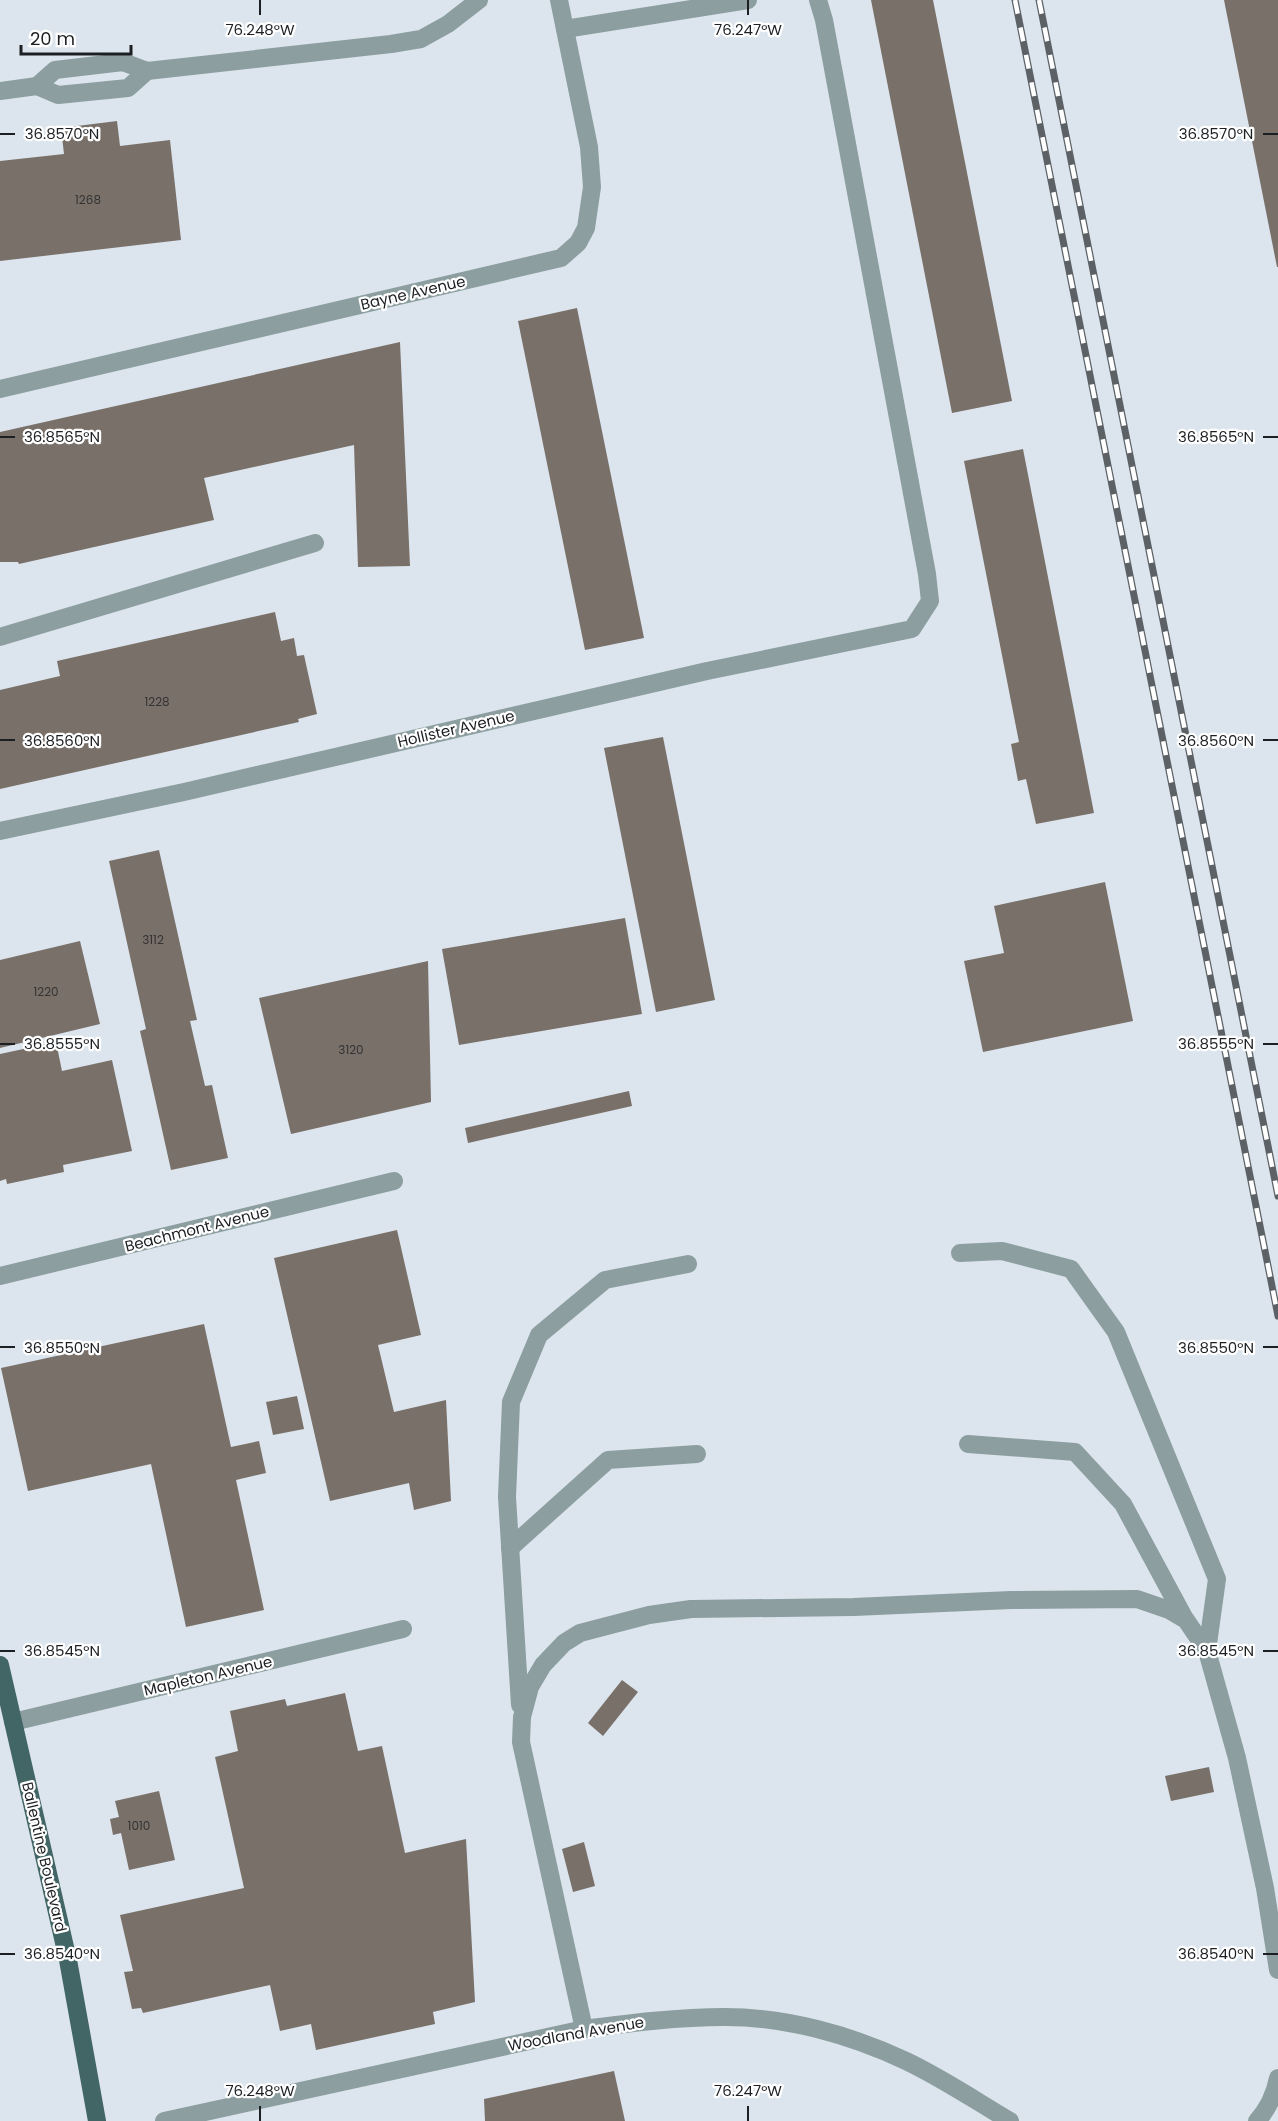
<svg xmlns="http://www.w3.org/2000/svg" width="1278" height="2121" viewBox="0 0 1278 2121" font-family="Poppins,sans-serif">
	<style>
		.building { fill: #797069 }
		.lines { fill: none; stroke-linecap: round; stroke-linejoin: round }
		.minor { stroke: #8c9e9f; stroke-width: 18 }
		.major { stroke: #426566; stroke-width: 18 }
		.rail-casing { stroke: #5c6166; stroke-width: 7 }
		.rail { stroke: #fff; stroke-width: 4.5; stroke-dasharray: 14; stroke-linecap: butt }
		.ticks { fill: none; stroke: #1d2023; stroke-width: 2 }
		.labels { text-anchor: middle; stroke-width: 4.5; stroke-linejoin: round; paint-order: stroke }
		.number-label { font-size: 12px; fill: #343434 }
		.street-label { font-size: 15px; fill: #1d2023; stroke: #fff }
		.ticks-label { font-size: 15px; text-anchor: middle; fill: #1d2023; stroke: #fff; stroke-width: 4.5; stroke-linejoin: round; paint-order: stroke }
	</style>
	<rect width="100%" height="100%" fill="#dce5ed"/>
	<!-- building -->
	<g class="building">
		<path d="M871,0H933L1012,401L952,413Z"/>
		<path d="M1224,0H1278V267H1277Z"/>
		<path d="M117,121L120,146L170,140L181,240L0,261V161L64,154L61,128Z"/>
		<path d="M577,308L644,638L585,650L518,321Z"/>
		<path d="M400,342L410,566L358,567L354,445L204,478L214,520L19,564L18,562H0V432Z"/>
		<path d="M1023,449L1094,813L1036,824L1026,779L1018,781L1011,744L1019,742L964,461Z"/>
		<path d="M275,612L281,641L294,638L297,656L304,655L317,714L298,719L299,722L0,789V690L60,676L57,661Z"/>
		<path d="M663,737L715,1000L656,1012L604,748Z"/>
		<path d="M159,850L197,1020L190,1021L205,1086L212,1085L228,1158L171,1170L140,1031L146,1029L109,861Z"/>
		<path d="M1105,882L1133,1021L983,1052L964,961L1004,953L994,906Z"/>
		<path d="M625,918L642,1014L459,1045L442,949Z"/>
		<path d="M80,941L100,1024L0,1048V960Z"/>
		<path d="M428,961L431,1102L291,1134L259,998Z"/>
		<path d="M56,1042L62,1071L112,1060L132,1151L63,1165L64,1172L7,1184L6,1179L0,1181V1054Z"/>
		<path d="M629,1091L632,1106L468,1143L465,1128Z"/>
		<path d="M397,1230L421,1335L378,1345L394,1412L446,1400L451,1501L414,1510L409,1483L330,1501L274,1258Z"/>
		<path d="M204,1324L231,1447L259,1441L266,1473L236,1480L264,1610L186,1627L151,1464L28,1491L1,1368Z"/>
		<path d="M297,1396L304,1429L273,1435L266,1402Z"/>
		<path d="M622,1680L638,1692L603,1736L588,1723Z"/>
		<path d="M345,1693L358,1751L382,1746L405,1853L466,1839L475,2002L433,2012L435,2024L316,2050L311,2024L280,2031L270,1985L143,2013L141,2008L132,2009L124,1972L133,1971L120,1915L244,1888L215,1757L238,1751L230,1711L285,1699L287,1706Z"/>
		<path d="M1209,1767L1214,1792L1171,1801L1165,1776Z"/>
		<path d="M159,1791L175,1860L129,1870L121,1833L113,1835L110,1819L119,1817L115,1801Z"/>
		<path d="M584,1842L595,1886L573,1892L562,1849Z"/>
		<path d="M614,2071L625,2121H485L484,2099Z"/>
	</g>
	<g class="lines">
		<!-- minor -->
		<g class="minor">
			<path d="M565,29L748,0"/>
			<path d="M37,86L55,70L123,62L147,71L391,44L421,39L448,24L479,0"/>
			<path d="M0,91L37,86L58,95L128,88L147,71"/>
			<path d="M0,389L561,258L578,243L586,228L592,187L589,147L559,0"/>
			<path d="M0,637L315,543"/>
			<path d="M0,831L184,792L707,671L912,629L930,601L927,574L824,20L818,0"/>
			<path d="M960,1253L1002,1251L1071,1269L1116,1332L1217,1579L1207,1651"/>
			<path d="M0,1276L394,1181"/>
			<path d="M968,1444L1075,1452L1123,1504L1185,1619"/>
			<path d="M510,1548L608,1460L697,1454"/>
			<path d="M520,1705L507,1497L511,1402L539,1335L605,1280L688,1264"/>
			<path d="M13,1722L403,1629"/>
			<path d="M584,2029L521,1742L522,1717L530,1687L543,1665L564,1643L580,1633L649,1615L691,1609L854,1607L1011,1600L1137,1599L1169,1610L1186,1620L1207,1651L1237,1758L1265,1888L1278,1970"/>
			<path d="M164,2121L584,2029C631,2023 678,2017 725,2017C787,2017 851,2035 906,2061C942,2078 976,2101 1010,2121"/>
			<path d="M1257,2121C1268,2109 1275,2093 1278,2078"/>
		</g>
		<!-- major -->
		<path class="major" d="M0,1665L68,1960L97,2121"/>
		<defs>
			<g id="rail">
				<path d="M1015,0L1278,1316"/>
				<path d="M1039,0L1278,1196"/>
			</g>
		</defs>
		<!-- rail casing -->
		<use href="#rail" class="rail-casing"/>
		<!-- rail -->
		<use href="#rail" class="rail"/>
	</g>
	<!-- ticks -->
	<path class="ticks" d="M260,0V15M748,0V15M0,134H15M1263,134H1278M0,437H15M1263,437H1278M0,740H15M1263,740H1278M0,1044H15M1263,1044H1278M0,1347H15M1263,1347H1278M0,1651H15M1263,1651H1278M0,1954H15M1263,1954H1278M260,2106V2121M748,2106V2121"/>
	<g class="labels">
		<!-- number labels -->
		<g class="number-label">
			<text x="88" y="204">1268</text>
			<text x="157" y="706">1228</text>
			<text x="153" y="944">3112</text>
			<text x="46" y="996">1220</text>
			<text x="351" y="1054">3120</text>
			<text x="139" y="1830">1010</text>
		</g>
		<!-- street labels -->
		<g class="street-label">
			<text transform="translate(413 293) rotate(-13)" y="5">Bayne Avenue</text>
			<text transform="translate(456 729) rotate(-13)" y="5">Hollister Avenue</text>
			<text transform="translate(197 1229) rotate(-14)" y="5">Beachmont Avenue</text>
			<text transform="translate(208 1676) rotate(-13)" y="5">Mapleton Avenue</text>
			<text transform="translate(44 1857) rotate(77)" y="5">Ballentine Boulevard</text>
			<text transform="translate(576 2034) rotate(-10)" y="5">Woodland Avenue</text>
		</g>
	</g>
	<g class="ticks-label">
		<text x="260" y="35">76.248°W</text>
		<text x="748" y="35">76.247°W</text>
		<text x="62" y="139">36.8570°N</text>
		<text x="1216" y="139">36.8570°N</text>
		<text x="62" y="442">36.8565°N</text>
		<text x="1216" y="442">36.8565°N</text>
		<text x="62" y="746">36.8560°N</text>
		<text x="1216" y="746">36.8560°N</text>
		<text x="62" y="1049">36.8555°N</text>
		<text x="1216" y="1049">36.8555°N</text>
		<text x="62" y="1353">36.8550°N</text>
		<text x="1216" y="1353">36.8550°N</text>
		<text x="62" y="1656">36.8545°N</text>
		<text x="1216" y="1656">36.8545°N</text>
		<text x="62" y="1959">36.8540°N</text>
		<text x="1216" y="1959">36.8540°N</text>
		<text x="260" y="2096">76.248°W</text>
		<text x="748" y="2096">76.247°W</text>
	</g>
	<!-- scale -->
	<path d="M21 45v9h110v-9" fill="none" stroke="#1d2023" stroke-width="3"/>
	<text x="30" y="45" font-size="18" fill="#1d2023" stroke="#ffffff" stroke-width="4.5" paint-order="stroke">20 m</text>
</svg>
